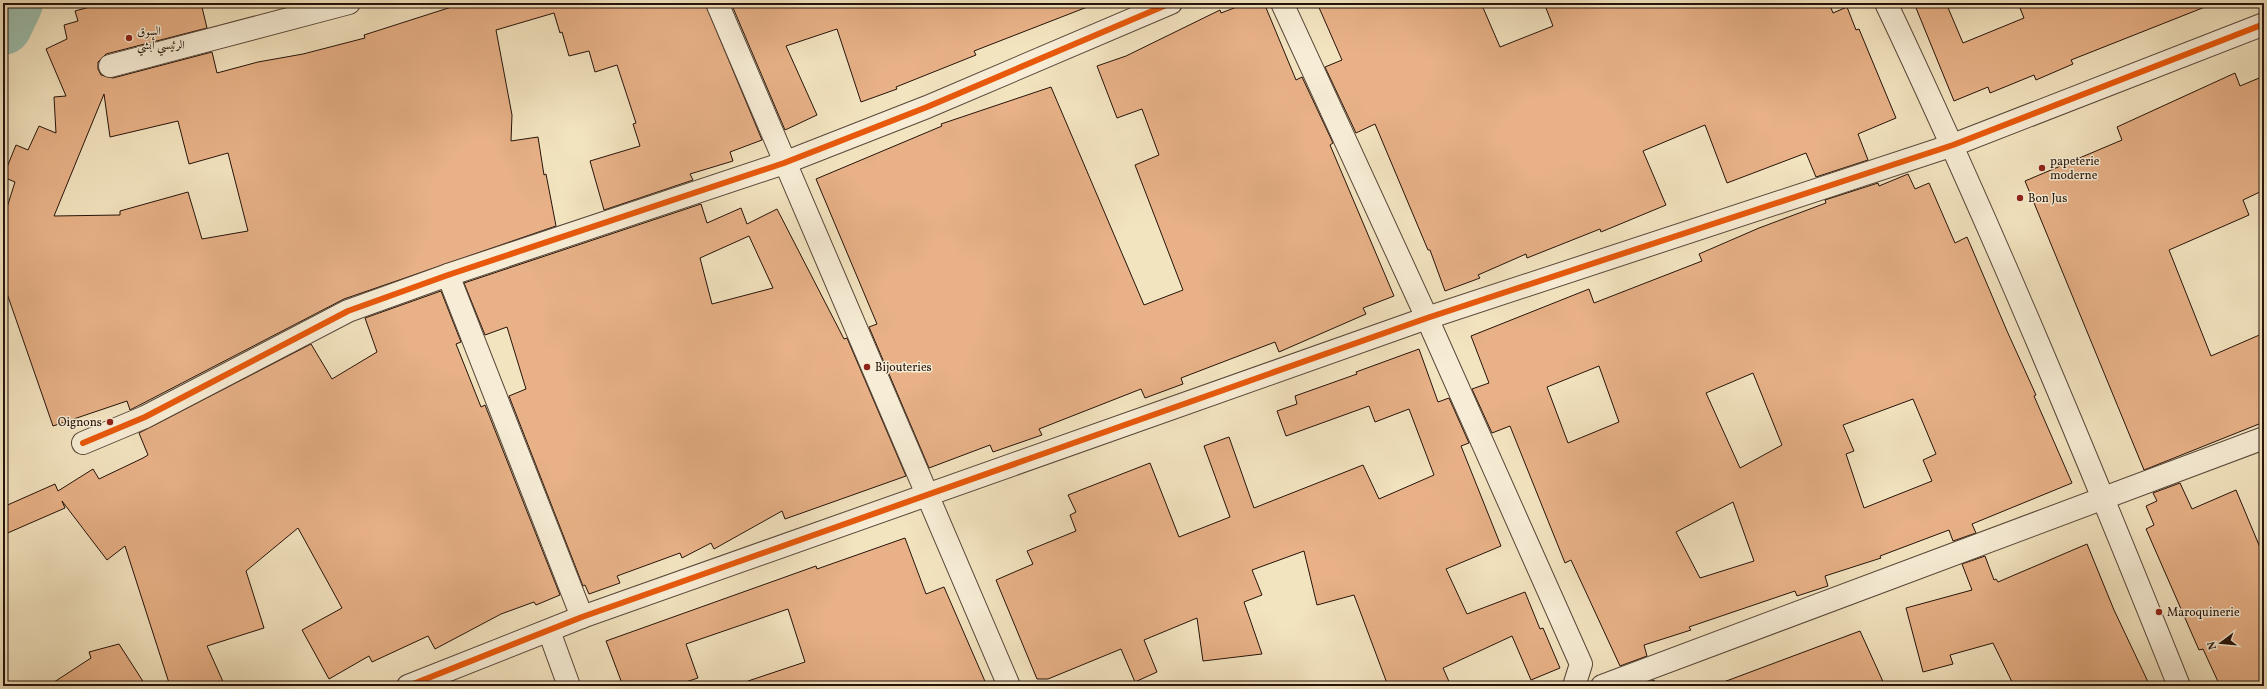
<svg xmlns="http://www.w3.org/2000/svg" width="2267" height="689" viewBox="0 0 2267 689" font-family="Vollkorn,Amiri,serif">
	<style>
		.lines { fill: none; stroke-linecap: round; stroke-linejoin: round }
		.river { stroke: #9cbfae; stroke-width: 58 }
		.building { fill: #e8b187; stroke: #25130a; fill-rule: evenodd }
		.minor-casing { stroke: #584738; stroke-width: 24 }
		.minor { stroke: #f7edd6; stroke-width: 22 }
		.cycleway-casing { stroke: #f7edd6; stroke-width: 8 }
		.cycleway { stroke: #e8590c; stroke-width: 6 }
		.poi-dot { fill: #8f2418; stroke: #f7edd6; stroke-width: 1.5 }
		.labels { text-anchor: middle; stroke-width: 3; stroke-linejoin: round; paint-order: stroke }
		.poi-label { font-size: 12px; fill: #25130a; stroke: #f7edd6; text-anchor: start }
	</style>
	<rect width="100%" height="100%" fill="#f3e4c0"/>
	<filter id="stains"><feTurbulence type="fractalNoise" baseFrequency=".005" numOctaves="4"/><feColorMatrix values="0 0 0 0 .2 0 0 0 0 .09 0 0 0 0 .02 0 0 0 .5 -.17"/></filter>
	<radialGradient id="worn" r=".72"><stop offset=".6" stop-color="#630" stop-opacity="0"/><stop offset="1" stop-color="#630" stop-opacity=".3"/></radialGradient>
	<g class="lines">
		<!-- river -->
		<path class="river" d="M3,26L14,3"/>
	</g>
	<!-- building -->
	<g class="building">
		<path d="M104,3H201L207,28L106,54L98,62V69L101,75L113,78L212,52L217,73L258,62L303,54L365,38L364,35L464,3H705L762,140L730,152L733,161L690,174L693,180L604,210L590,161L640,146L633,124L636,123L617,65L595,72L589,51L569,56L562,32L560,33L554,13L496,30L512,115L511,141L538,137L544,175L546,174L556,226L344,299L130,410L127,401L53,426L3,282V220L15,182L3,177L16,145L28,150L39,126L56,133L54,97L66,96L46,49L67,39L64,25L78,21L75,11ZM104,94L110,137L178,121L189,164L228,153L248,231L202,239L188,192L120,211V215L54,216Z"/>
		<path d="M731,3H1095V4L974,51L976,55L896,87L897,89L861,102L837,29L786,46L817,115L785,130Z"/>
		<path d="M1247,3H1264L1296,80L1302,77L1333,143L1330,145L1394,296L1363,308L1366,314L1279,352L1275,342L1181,378L1183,384L1145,398L1141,389L1039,429L1042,435L993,452L990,445L929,468L869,327L877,324L816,179L942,126L941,124L1051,87L1144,305L1183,290L1135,165L1159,155L1142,109L1117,118L1097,66L1126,56L1220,10L1221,13Z"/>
		<path d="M1317,3H1481L1500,47L1553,26L1544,3H1829L1833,13L1847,7L1856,30L1859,29L1896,118L1858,134L1868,160L1816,177L1806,153L1727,183L1705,125L1643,151L1666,205L1601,232L1600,229L1527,258L1526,254L1478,275L1480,278L1445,291L1430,250H1428L1375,124L1356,133L1325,67L1342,60Z"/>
		<path d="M1914,3H1946L1963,43L2024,18L2018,3H2209L2210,5L2071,60L2073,64L2036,80L2034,75L1990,93L1988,87L1954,101Z"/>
		<path d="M2235,73L2240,86L2264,76V190L2243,200L2249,215L2169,250L2211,356L2264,333V422L2144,470L2025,181L2122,140L2117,127Z"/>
		<path d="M1908,174L1915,189L1929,183L1955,243L1967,237L2007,331L2036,395L2034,396L2072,483L1972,524L1976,533L1953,541L1949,530L1880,556L1881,558L1825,576L1828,586L1797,596L1795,591L1689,627L1691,630L1644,645L1647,656L1620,666L1571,560L1565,563L1510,426L1492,433L1472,389L1489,383L1471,336L1589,289L1594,303L1702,261L1699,254L1759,228L1826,203L1825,200L1878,183L1879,186ZM1599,366L1619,422L1568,443L1547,387ZM1753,373L1782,445L1740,468L1706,393ZM1913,399L1936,454L1923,460L1932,481L1864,508L1846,454L1854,451L1843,425ZM1733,502L1754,561L1700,578L1676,532Z"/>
		<path d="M701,204L707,223L741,208L747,224L777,209L844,339L847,338L906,476L785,519L782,511L714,549L711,543L682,558L680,553L617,576L620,583L589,594L585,585L583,586L509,396L526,389L507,327L485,335L464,283ZM749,236L773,288L712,304L700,258Z"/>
		<path d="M441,291L461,342L456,344L481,407L485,405L560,595L536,605L534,602L501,614L435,649L428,636L372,662L369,656L329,679L302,630L342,608L298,528L246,571L264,628L207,646L225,686H170L125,546L107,560L62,501L65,508L3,535V507L55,484L58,491L93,469L99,479L143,458L148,455L139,433L311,344L332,379L377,352L365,318Z"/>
		<path d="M1419,349L1438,402L1449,398L1469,443L1461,446L1501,546L1446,569L1467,614L1525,592L1540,629L1543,628L1560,668L1531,680L1512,636L1443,668L1451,686H1388L1354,595L1317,605L1304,551L1252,570L1262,595L1244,602L1262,654L1203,661L1197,618L1144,640L1157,672L1135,682L1121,649L1048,679H1037L996,580L1033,564L1027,551L1076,531L1070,515L1076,512L1068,495L1150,463L1179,537L1230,517L1204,446L1229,437L1254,508L1363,465L1379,499L1434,475L1409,409L1375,422L1369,406L1286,436L1277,411L1297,404L1295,396L1357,374L1356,372Z"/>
		<path d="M2180,483L2192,509L2236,490L2264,557V686H2220L2203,649L2199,650L2146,529L2154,525L2146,506L2157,501L2153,493Z"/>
		<path d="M905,538L926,594L944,587L987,686H749L748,681L805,662L788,609L686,644L698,678L673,686H623L606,641L816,566L817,569Z"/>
		<path d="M2087,544L2114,610L2150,686H2014L1993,643L1950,655L1953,664L1923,672L1906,608L1972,590L1962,564L1985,556L1994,580L1996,579L1998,582Z"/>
		<path d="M1860,631L1885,686H1722L1721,683Z"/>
		<path d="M119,644L146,686H48L91,658L89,652Z"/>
		<path d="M1654,680L1656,686H1638Z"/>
	</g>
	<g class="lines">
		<defs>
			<g id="minor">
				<path d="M717,3L1009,686"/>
				<path d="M1282,3L1427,318L1581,664L1574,686"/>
				<path d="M1886,3C1992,227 2087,456 2179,686"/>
				<path d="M110,66L349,3"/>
				<path d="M448,275L582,617"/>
				<path d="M83,443L145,417L348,311L448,275L784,163L927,107L1171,3"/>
				<path d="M549,631L569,686"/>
				<path d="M408,686L582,617L1427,318L1953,145L2264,24"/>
				<path d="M1602,686L2264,438"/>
			</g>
		</defs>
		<!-- minor casing -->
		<use href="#minor" class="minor-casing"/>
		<!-- minor -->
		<use href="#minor" class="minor"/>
		<defs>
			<g id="cycleway">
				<path d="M83,443L145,417L348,311L448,275L784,163L927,107L1171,3"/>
				<path d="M408,686L582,617L1427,318L1953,145L2264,24"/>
			</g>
		</defs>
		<!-- cycleway casing -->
		<use href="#cycleway" class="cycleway-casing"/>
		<!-- cycleway -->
		<use href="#cycleway" class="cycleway"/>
	</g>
	<!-- markers -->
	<g class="poi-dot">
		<circle cx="129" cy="38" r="4"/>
		<circle cx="2042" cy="168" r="4"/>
		<circle cx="2020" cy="198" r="4"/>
		<circle cx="867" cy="367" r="4"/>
		<circle cx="110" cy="422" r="4"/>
		<circle cx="2159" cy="612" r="4"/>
	</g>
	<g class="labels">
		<!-- poi labels -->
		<g class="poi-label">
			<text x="137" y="35">السوق<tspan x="137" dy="14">الرئيسي أبشي</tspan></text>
			<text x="2050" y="165">papeterie<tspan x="2050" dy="14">moderne</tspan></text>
			<text x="2028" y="202">Bon Jus</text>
			<text x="875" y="371">Bijouteries</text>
			<text x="102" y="426" text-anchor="end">Oignons</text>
			<text x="2167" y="616">Maroquinerie</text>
		</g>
	</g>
	<!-- margin -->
	<rect width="2267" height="689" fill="none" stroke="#f3e4c0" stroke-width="16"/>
	<rect x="4" y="4" width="2259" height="681" fill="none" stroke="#25130a" stroke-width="2"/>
	<rect x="8" y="8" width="2251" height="673" fill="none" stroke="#25130a"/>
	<!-- north arrow -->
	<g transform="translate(2221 643) rotate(254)" stroke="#f7edd6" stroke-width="3" paint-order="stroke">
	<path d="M0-3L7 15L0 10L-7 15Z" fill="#25130a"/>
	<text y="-6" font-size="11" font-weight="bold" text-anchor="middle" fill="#25130a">N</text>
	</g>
	<rect width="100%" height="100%" filter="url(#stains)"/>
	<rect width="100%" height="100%" fill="url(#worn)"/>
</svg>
